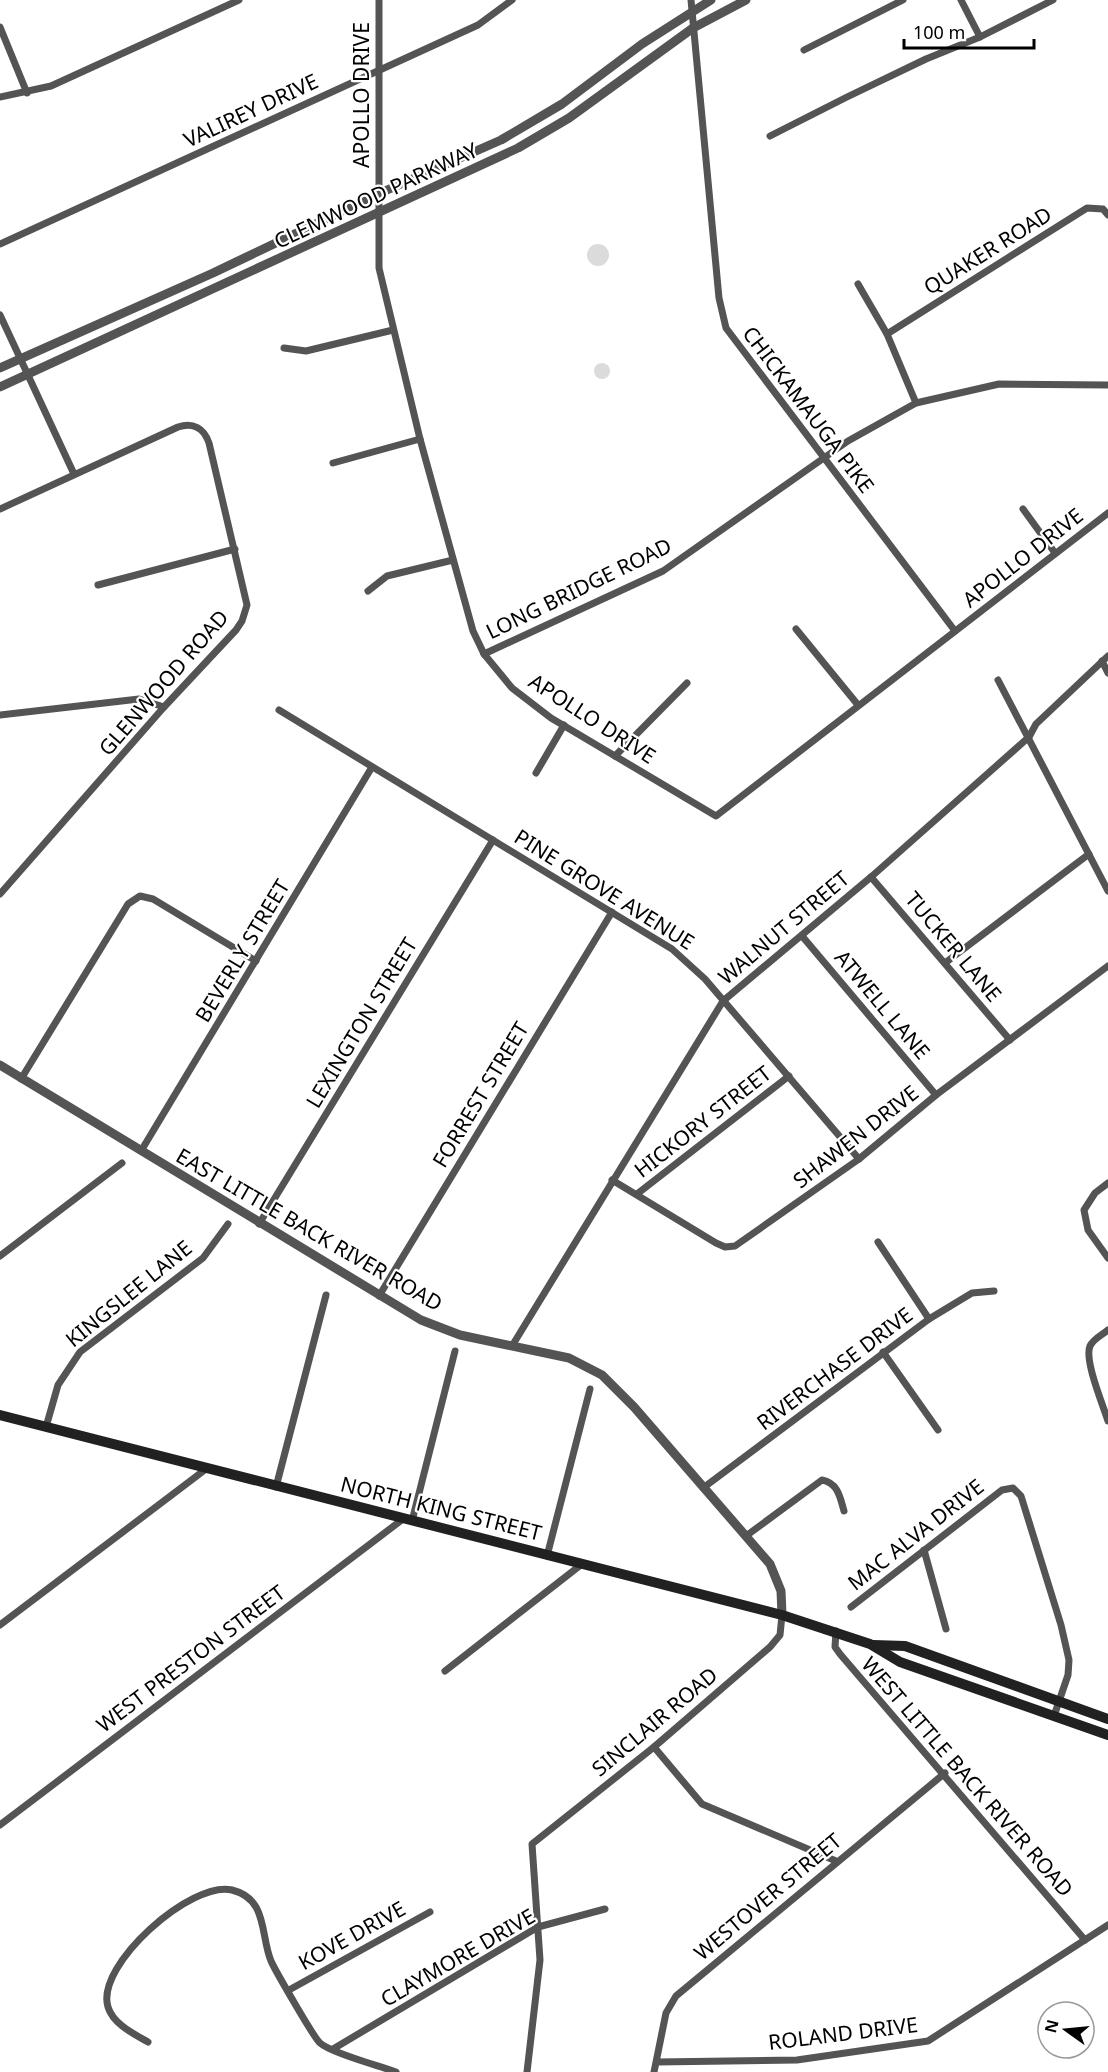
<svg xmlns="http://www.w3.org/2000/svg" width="1108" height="2072" viewBox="0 0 1108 2072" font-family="'Noto Sans',sans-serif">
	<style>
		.green { fill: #dbdbdb }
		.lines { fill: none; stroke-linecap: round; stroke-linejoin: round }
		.minor { stroke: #545454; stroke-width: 7 }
		.tertiary { stroke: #545454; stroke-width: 9 }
		.secondary { stroke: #212121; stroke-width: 10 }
		.labels { text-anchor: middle; stroke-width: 4.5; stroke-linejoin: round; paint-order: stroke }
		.street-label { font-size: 21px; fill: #000; stroke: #fff }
	</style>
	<rect width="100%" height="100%" fill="#fff"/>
	<!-- green -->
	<g class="green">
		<circle cx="598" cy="255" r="11"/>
		<circle cx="602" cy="371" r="8"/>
	</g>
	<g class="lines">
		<!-- minor -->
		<g class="minor">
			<path d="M379,0V268L420,439L473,631L484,654L512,688L551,718L716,816L1108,513"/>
			<path d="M691,0L719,298L726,328L955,631"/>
			<path d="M961,0L980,37"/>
			<path d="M0,27L27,93"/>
			<path d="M804,50L903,0"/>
			<path d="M0,97L51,86L239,0"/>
			<path d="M770,136L847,97L926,59L980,37L1053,0"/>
			<path d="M0,244L478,25L512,0"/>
			<path d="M858,284L887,334L916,403"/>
			<path d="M0,315L74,474"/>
			<path d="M887,334L1087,208L1103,209L1108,215"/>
			<path d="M284,348L306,351L393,330"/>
			<path d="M333,463L420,439"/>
			<path d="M0,509L178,427C193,422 204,428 209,443L247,605L242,621L236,630L164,707L0,894"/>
			<path d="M1023,509L1055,553"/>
			<path d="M98,585L235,549"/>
			<path d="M368,591L387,576L453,560"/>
			<path d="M796,629L858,705"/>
			<path d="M484,654L663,571L848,441L916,403L999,384L1108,385"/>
			<path d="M1102,661L1108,673"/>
			<path d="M998,680L1108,891"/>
			<path d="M279,710L672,949L705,979L859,1159"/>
			<path d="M0,715L139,699L164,707"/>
			<path d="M615,756L687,683"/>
			<path d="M536,773L564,725"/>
			<path d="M871,877L1010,1040"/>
			<path d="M802,936L936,1095"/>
			<path d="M945,963L1089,854"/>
			<path d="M21,1079L128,904L140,896L153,899L256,961"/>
			<path d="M141,1151L372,767"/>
			<path d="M612,1180L716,1243L725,1247L735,1246L859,1159L936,1095L1108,966"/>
			<path d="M1108,1183L1095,1193L1084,1210L1088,1230L1108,1258"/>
			<path d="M637,1194L789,1076"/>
			<path d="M259,1224L493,840"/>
			<path d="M878,1242L929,1319"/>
			<path d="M0,1256L122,1163"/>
			<path d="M379,1296L612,912"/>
			<path d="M1108,1330C1102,1335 1093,1339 1090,1346C1084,1360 1103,1405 1108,1421"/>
			<path d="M512,1346L723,1001L871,877L1029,737L1036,724L1108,656"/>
			<path d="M883,1352L938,1430"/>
			<path d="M46,1427L58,1385L80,1352L203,1258L228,1224"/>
			<path d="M276,1487L326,1295"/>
			<path d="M703,1488L929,1319L972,1293L994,1291"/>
			<path d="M412,1521L455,1351"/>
			<path d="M746,1536L822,1480C838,1483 840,1497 844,1511"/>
			<path d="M924,1550L946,1629"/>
			<path d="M547,1556L590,1389"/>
			<path d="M851,1607L1002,1490L1013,1488L1021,1496L1061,1625L1069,1660L1068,1675L1054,1716"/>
			<path d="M0,1625L206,1469"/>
			<path d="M836,1631L835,1647L840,1654L1085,1940"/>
			<path d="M445,1671L582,1564"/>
			<path d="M654,1747L702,1804L836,1861"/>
			<path d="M0,1825L403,1519"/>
			<path d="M289,1990L430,1912"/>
			<path d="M148,2042C134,2034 113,2024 108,2007C95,1965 192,1880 232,1890C268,1899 260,1934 271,1961C275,1970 314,2038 320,2043C331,2053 380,2066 396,2072"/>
			<path d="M333,2049L538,1927L605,1909"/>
			<path d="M657,2062L797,2060L928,2041L1108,1925"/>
			<path d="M527,2072L540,1960L532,1844L654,1747L770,1647L780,1635L782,1615"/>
			<path d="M654,2072L666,2013L676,1996L945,1773"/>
		</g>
		<!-- tertiary -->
		<g class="tertiary">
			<path d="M0,368L213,273L378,194L501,140L562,104L642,44L711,0"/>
			<path d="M0,387L518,148L569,118L693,28L746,0"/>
			<path d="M0,1065L421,1320L460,1335L569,1358L602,1375L634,1407L770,1564L781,1591L782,1615"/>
		</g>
		<!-- secondary -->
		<g class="secondary">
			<path d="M0,1415L782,1615L870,1644L900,1662L1108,1735"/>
			<path d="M873,1645L905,1646L1108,1719"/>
		</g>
	</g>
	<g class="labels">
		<!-- street labels -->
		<g class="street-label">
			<text transform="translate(362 95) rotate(-90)" y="7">APOLLO DRIVE</text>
			<text transform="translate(251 111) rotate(-25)" y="7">VALIREY DRIVE</text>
			<text transform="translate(376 196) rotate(-25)" y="7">CLEMWOOD PARKWAY</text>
			<text transform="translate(988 251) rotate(-32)" y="7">QUAKER ROAD</text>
			<text transform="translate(808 410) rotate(53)" y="7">CHICKAMAUGA PIKE</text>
			<text transform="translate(1023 558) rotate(-38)" y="7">APOLLO DRIVE</text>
			<text transform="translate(579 589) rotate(-26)" y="7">LONG BRIDGE ROAD</text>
			<text transform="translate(164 683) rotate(-49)" y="7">GLENWOOD ROAD</text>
			<text transform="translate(592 719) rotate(33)" y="7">APOLLO DRIVE</text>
			<text transform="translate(604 890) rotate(32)" y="7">PINE GROVE AVENUE</text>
			<text transform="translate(784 928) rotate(-40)" y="7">WALNUT STREET</text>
			<text transform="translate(953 947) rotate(50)" y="7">TUCKER LANE</text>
			<text transform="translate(243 951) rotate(-59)" y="7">BEVERLY STREET</text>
			<text transform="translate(882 1005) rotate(50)" y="7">ATWELL LANE</text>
			<text transform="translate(362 1023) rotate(-59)" y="7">LEXINGTON STREET</text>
			<text transform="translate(481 1095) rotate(-59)" y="7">FORREST STREET</text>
			<text transform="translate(703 1122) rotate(-38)" y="7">HICKORY STREET</text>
			<text transform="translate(856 1137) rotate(-38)" y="7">SHAWEN DRIVE</text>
			<text transform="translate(309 1230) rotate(30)" y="7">EAST LITTLE BACK RIVER ROAD</text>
			<text transform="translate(129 1294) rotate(-39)" y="7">KINGSLEE LANE</text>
			<text transform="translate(835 1369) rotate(-37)" y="7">RIVERCHASE DRIVE</text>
			<text transform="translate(441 1509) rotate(14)" y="7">NORTH KING STREET</text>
			<text transform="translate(916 1535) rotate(-38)" y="7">MAC ALVA DRIVE</text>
			<text transform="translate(191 1659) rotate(-37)" y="7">WEST PRESTON STREET</text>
			<text transform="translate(655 1722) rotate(-40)" y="7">SINCLAIR ROAD</text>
			<text transform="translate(967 1777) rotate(49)" y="7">WEST LITTLE BACK RIVER ROAD</text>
			<text transform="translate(768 1897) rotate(-40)" y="7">WESTOVER STREET</text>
			<text transform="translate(352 1936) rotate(-29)" y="7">KOVE DRIVE</text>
			<text transform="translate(458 1958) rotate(-30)" y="7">CLAYMORE DRIVE</text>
			<text transform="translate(843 2034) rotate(-7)" y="7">ROLAND DRIVE</text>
		</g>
	</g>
	<!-- north arrow -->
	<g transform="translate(1066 2030) rotate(285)"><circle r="28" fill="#ffffff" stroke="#999999" stroke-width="1.5"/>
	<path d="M0-4.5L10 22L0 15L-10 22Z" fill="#000000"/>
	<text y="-9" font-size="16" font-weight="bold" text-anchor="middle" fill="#000000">N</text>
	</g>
	<!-- scale -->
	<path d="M904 39v9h130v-9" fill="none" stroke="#000000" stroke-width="3"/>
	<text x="913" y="39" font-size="18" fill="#000000" stroke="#ffffff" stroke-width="4.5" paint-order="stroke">100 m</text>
</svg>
